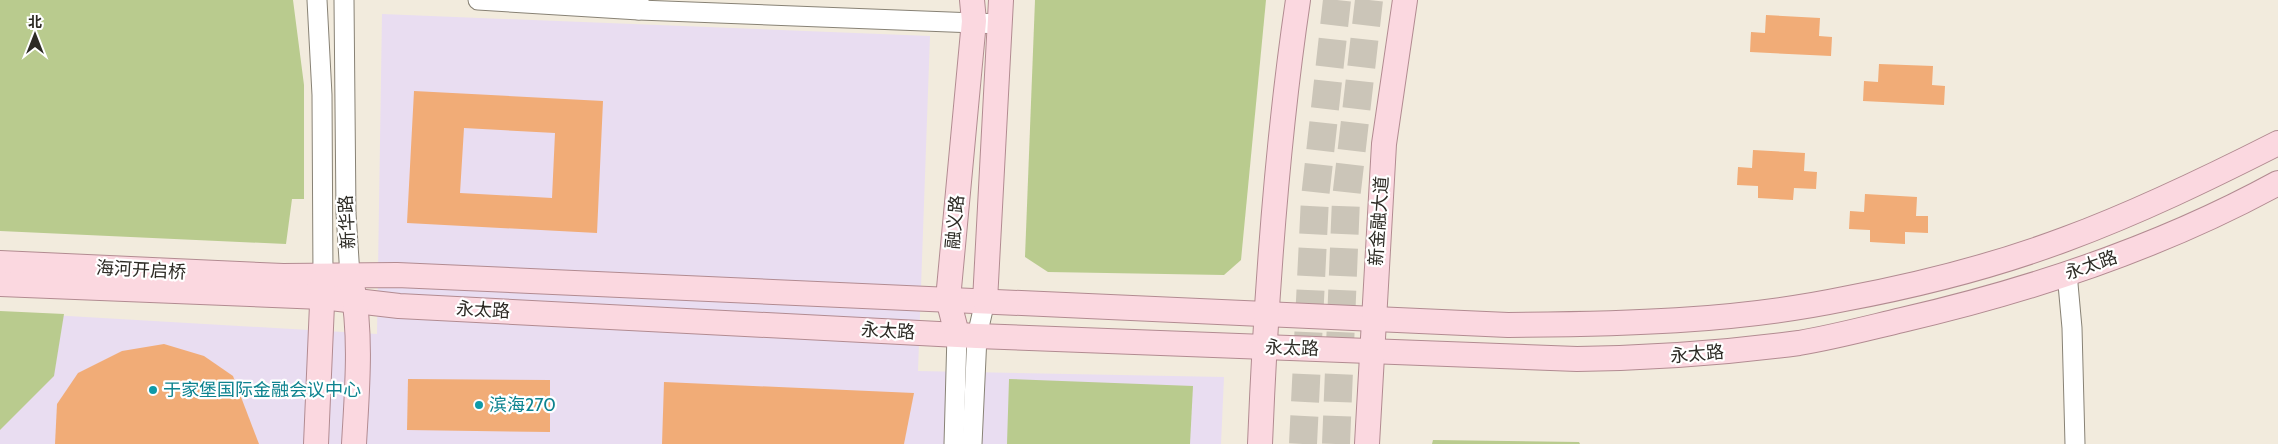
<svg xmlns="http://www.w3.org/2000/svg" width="2278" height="444" viewBox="0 0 2278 444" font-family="Cabin,'Noto Sans SC',sans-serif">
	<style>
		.commercial { fill: #e9ddf1 }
		.green { fill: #b9cb8e }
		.building { fill: #f1ac77; fill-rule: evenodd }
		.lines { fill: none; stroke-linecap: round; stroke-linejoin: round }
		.highway-tunnel { stroke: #cbc5b8; stroke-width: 28; stroke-dasharray: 28 14; stroke-linecap: butt }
		.minor-casing { stroke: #888275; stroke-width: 21 }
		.major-casing { stroke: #b28b91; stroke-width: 26 }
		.minor { stroke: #fff; stroke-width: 19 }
		.major { stroke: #fbd8e0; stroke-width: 24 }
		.culture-dot { fill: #0f9aa8; stroke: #fff; stroke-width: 2 }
		.labels { text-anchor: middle; stroke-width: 4.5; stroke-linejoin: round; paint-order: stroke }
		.street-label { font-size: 18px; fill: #2d2b25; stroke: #fff }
		.culture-label { font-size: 18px; fill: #0d838f; stroke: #fff; text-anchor: start }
	</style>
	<rect width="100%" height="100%" fill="#f2ebdd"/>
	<!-- commercial -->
	<path class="commercial" d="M382,14L930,36L918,371L1224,377L1221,444H0V312L377,334Z"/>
	<!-- green -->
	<g class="green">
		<path d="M0,0H293L304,85V199H292L286,244L0,231Z"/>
		<path d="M1035,0H1266L1241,260L1224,275L1048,272L1025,257Z"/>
		<path d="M0,311L64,314L54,376L0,430Z"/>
		<path d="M1009,379L1193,386L1190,444H1007Z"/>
		<path d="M1433,440L1579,442L1580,444H1432Z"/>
	</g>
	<!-- building -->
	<g class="building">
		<path d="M1766,15L1820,18L1819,36L1832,37L1831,56L1750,52L1751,32L1765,33Z"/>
		<path d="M1879,64L1933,66L1932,85L1945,86L1944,105L1863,101L1864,81L1878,82Z"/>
		<path d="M414,91L603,101L597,233L407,223ZM464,128L555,133L552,198L460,193Z"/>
		<path d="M1753,150L1805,153L1804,171L1817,172L1816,189L1794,188L1793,200L1758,198V186L1737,185L1738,167L1752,168Z"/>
		<path d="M1865,194L1917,197L1916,216H1928V233L1905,232V244L1870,242V230L1849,229L1850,211L1864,212Z"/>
		<path d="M164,344L204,356L233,376L259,444H55L57,404L78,373L122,351Z"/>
		<path d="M408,379L550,380V432L407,430Z"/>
		<path d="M664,382L914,393L904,444H662Z"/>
	</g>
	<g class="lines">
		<!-- highway-tunnel -->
		<g class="highway-tunnel">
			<path d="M1303,444L1315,198L1337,0"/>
			<path d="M1336,444L1346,199L1369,0"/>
		</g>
		<defs>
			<g id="minor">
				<path d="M317,0L322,95L323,277"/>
				<path d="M344,0L346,213L350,276"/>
				<path d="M478,0L639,10V0"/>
				<path d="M639,10L1001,24"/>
				<path d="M2067,273L2072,328L2075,444"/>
				<path d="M954,444L957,334"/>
				<path d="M972,444L977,336L985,301"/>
			</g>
			<g id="major">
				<path d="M0,263L283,276L397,275L1508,325C1620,324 1733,322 1844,299C1919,285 1994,266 2066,239C2139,212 2209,178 2278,143"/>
				<path d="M0,284L322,297L399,306L977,336L1577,359C1651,358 1725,353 1799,343C1834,337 1868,328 1902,320C2032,290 2161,247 2278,183"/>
				<path d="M352,284C362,337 357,390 354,444"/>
				<path d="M985,301L1001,0"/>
				<path d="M957,334L948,299L974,21L972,0"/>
				<path d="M316,444L323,281"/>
				<path d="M1260,444C1266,295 1276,148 1298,0"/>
				<path d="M1367,444L1384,144L1405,0"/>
			</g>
		</defs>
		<!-- minor casing -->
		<use href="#minor" class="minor-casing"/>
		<!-- major casing -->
		<use href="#major" class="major-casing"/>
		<!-- minor -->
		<use href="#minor" class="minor"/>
		<!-- major -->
		<use href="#major" class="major"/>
	</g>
	<!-- markers -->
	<g class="culture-dot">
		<circle cx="153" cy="390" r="5"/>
		<circle cx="479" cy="405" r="5"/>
	</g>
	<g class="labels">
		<!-- street labels -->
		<g class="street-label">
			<text transform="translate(1379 221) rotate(-86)" y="6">新金融大道</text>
			<text transform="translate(347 222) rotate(-93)" y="6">新华路</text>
			<text transform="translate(955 222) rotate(-85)" y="6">融义路</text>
			<text transform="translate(2091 265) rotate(-19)" y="6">永太路</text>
			<text transform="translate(141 270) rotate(3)" y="6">海河开启桥</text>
			<text transform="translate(483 310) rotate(3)" y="6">永太路</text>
			<text transform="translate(888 331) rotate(3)" y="6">永太路</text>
			<text transform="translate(1292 348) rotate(2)" y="6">永太路</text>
			<text transform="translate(1697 354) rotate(-5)" y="6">永太路</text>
		</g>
		<!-- culture labels -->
		<g class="culture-label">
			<text x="163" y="396">于家堡国际金融会议中心</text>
			<text x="489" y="411">滨海270</text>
		</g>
	</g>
	<!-- north arrow -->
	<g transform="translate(35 35)" stroke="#ffffff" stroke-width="4" paint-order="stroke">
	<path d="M0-4L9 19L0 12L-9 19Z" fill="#2d2b25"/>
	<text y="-8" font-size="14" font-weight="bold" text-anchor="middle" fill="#2d2b25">北</text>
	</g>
</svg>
